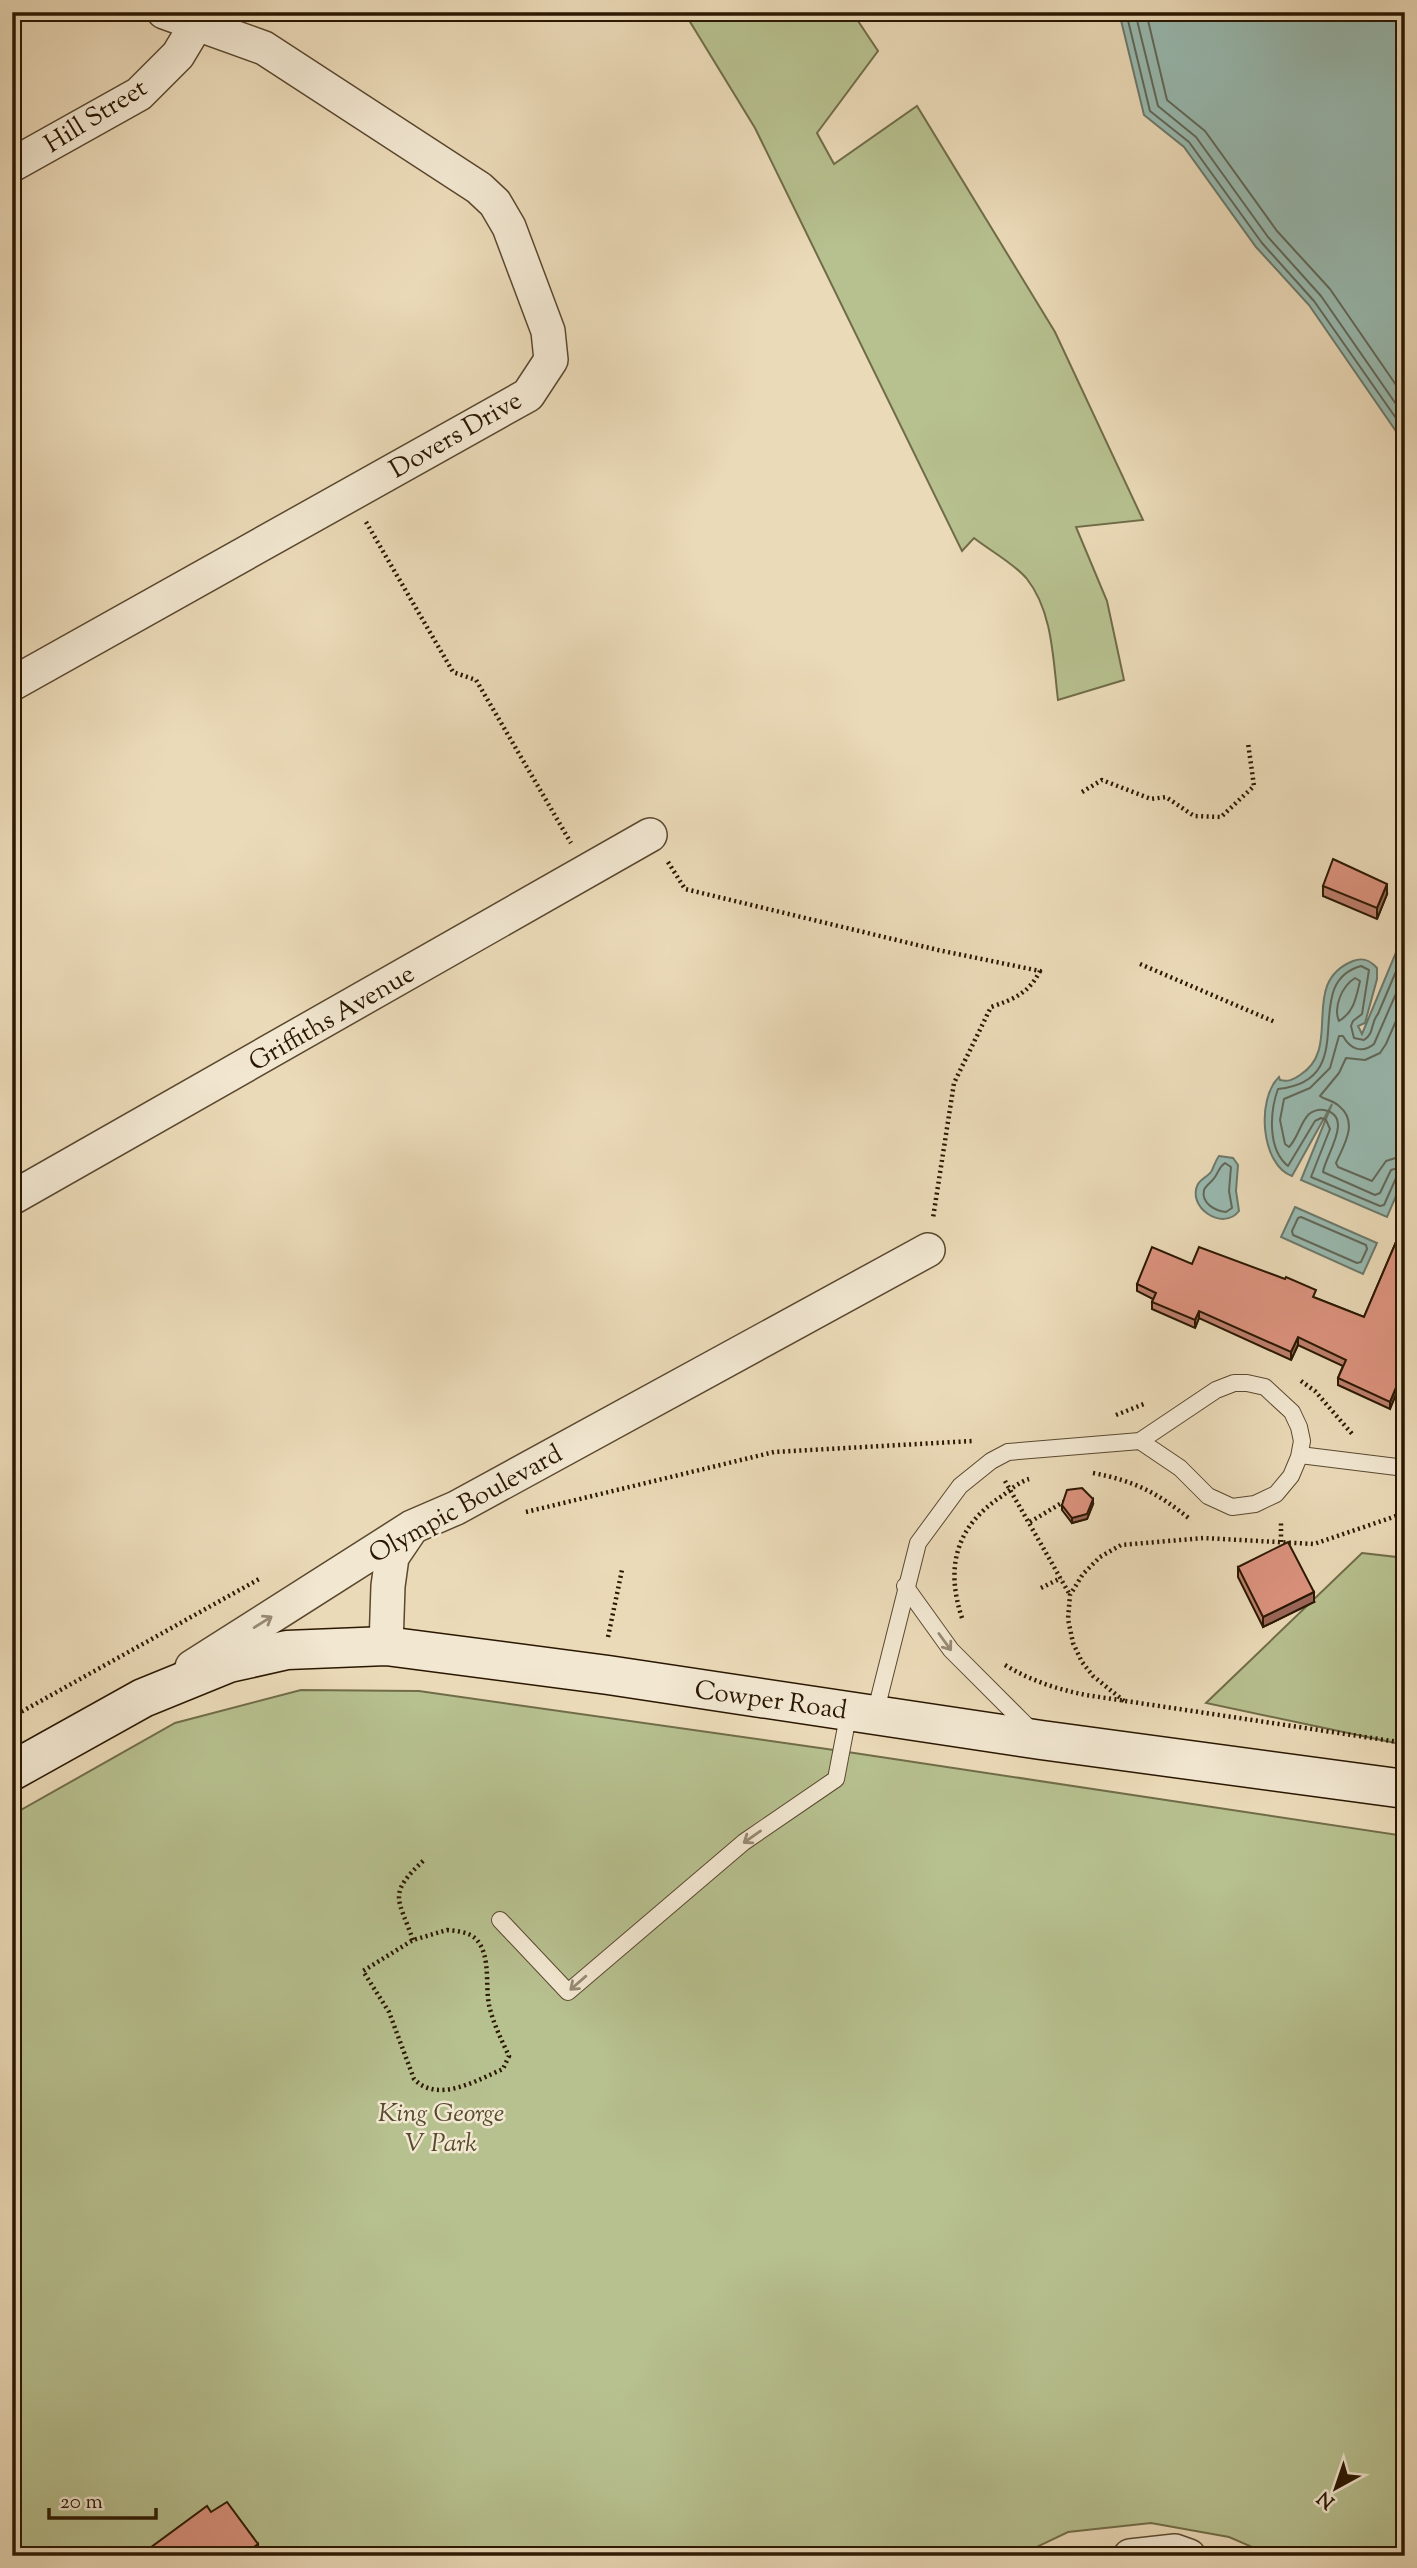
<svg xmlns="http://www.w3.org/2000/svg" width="1417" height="2568" viewBox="0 0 1417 2568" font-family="'Sorts Mill Goudy',serif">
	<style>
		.green { fill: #b7c08f; stroke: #706c48; stroke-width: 2 }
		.water { fill: #98bab1; stroke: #6c796b; stroke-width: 2 }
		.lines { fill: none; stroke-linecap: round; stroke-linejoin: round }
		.shore { stroke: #616859; stroke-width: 2 }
		.service-casing { stroke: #5a482f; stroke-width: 18 }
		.minor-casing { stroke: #5a482f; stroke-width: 36 }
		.secondary-casing { stroke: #2a1701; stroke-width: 41 }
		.path { stroke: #2a1701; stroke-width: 4.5; stroke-dasharray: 2 3.5; stroke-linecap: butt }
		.service { stroke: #f2e7d1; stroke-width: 16 }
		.minor { stroke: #f2e7d1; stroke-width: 33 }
		.secondary { stroke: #f2e7d1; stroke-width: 38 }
		.wall { fill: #bd7e6c; stroke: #2a1701; stroke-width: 2 }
		.shaded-wall { fill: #9a6658; stroke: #2a1701; stroke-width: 2 }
		.building { fill: #dc927e; stroke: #2a1701; stroke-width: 2 }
		.oneway { stroke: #988973 }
		.labels { text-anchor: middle; stroke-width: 5; stroke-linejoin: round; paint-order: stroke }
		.street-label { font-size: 26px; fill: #2a1701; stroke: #f2e7d1 }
		.park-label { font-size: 26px; font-style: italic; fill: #544a2c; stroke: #f2e7d1 }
	</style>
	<rect width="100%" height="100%" fill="#ebdab8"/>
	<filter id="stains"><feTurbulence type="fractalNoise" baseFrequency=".00286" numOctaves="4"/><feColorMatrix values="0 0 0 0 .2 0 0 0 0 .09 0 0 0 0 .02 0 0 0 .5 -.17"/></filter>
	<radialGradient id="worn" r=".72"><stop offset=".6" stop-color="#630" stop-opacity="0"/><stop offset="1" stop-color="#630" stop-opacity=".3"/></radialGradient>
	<!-- green -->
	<g class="green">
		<path d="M684,12H852L878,51L817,133L834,164L917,106L1055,332L1143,520L1076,527L1107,601L1124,680L1058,700C1053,660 1053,612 1027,579C1015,564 989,550 974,538L962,551L755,128Z"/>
		<path d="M1362,1553L1405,1558V1745L1206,1703Z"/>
		<path d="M301,1690L419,1691L841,1751L1405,1836V2556H1273L1229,2537L1151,2523L1068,2532L1018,2556H12V1815L175,1723Z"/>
	</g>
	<!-- water -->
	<g class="water">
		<path d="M1119,12H1405V440L1398,434L1309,305L1256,247L1184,147L1144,115Z"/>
		<path d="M1402,938L1405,939V1175L1387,1217L1301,1180L1332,1104L1292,1176C1261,1165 1256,1099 1279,1077L1280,1080C1288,1082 1293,1080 1300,1075C1344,1048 1298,983 1353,961C1363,957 1370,960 1377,968V979L1365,1023L1358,1026L1362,1034Z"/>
		<path d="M1219,1156L1233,1158L1238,1165L1236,1191L1239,1211C1223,1232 1186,1207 1198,1184C1201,1179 1208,1176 1211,1172C1214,1167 1215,1161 1219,1156Z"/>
		<path d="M1295,1207L1377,1243L1363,1274L1281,1237Z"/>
	</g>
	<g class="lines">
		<!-- shore -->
		<g class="shore">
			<path d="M1126,12L1150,111L1189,142L1262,243L1314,301L1405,431"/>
			<path d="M1135,12L1158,106L1196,137L1268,237L1321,296L1405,417"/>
			<path d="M1146,12L1167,100L1205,131L1277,231L1330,289L1405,398"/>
			<path d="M1405,950L1378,1014C1370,1023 1375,1033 1364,1040L1354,1038L1351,1026L1353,1021L1362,1014L1369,970L1361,966C1297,984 1365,1080 1278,1089C1270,1111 1267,1149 1288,1166L1315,1121L1321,1118L1326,1120L1330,1129L1311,1177L1380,1206L1384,1205L1396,1178L1405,1175"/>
			<path d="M1405,973L1374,1044C1362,1054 1350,1049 1343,1036H1339L1330,1068L1310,1088L1284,1099L1280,1120L1285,1144L1289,1147C1298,1138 1300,1123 1309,1114C1313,1111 1319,1109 1324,1110C1355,1116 1325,1156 1323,1172L1375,1195L1380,1193L1391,1170L1405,1166"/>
			<path d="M1355,978L1360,981C1356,998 1354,1012 1339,1021C1333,1007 1342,986 1355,978Z"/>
			<path d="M1405,1000L1386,1044L1380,1053L1365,1060L1346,1058L1339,1073L1320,1096C1325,1100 1333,1100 1339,1106C1359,1122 1344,1145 1336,1163L1338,1167L1372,1181L1386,1161L1405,1155"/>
			<path d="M1225,1163L1231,1167L1229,1191L1232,1208L1226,1212C1216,1211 1201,1204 1204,1190C1206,1185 1212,1182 1215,1177C1219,1171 1219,1167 1225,1163Z"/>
			<path d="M1301,1217L1366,1245L1367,1249L1361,1262L1357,1263L1293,1235L1292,1231L1298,1218Z"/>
		</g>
		<defs>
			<g id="service">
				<path d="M1300,1455L1405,1468"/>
				<path d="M905,1586L951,1650L1032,1731"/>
				<path d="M875,1714L918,1543L960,1486L991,1461L1008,1452L1140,1441L1216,1390L1234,1383H1247L1265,1387L1292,1412L1299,1427L1302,1441L1299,1457L1291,1476L1276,1494L1255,1504L1232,1507L1208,1496L1180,1468L1140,1441"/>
				<path d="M500,1920L568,1992L744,1842L836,1779L849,1711"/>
			</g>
			<g id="minor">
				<path d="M12,165L139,94L178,55L196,25"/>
				<path d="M12,684L528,395L551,360L548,331L509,227L495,203L479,188L264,48L164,12"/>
				<path d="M12,1198L650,835"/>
				<path d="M386,1646L388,1586L392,1557L411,1529"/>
				<path d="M192,1667L412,1527L456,1508L928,1250"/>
				<path d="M1130,2556L1175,2551L1189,2556"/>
			</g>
			<path id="secondary" d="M12,1771L143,1698L229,1663L287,1650L386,1646L608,1675L1041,1740L1405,1789"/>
		</defs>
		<!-- service casing -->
		<use href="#service" class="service-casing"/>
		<!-- minor casing -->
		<use href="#minor" class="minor-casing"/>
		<!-- secondary casing -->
		<use href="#secondary" class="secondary-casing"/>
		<!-- path -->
		<g class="path">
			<path d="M366,522L453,672L476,680L571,843"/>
			<path d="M1082,792L1102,780L1151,799L1166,797L1194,816L1221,817L1254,786L1248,743"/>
			<path d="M668,862L685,889L938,950L1040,971C1029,993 1014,999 991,1007L954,1083L933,1218"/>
			<path d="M1140,964L1275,1022"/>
			<path d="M1301,1381L1315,1391L1353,1435"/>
			<path d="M1116,1415L1144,1404"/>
			<path d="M1093,1473C1135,1481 1158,1493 1191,1520"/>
			<path d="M1005,1481L1070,1595"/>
			<path d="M526,1512L774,1452L972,1441"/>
			<path d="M1030,1522L1065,1501"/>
			<path d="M1281,1542V1520"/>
			<path d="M1041,1588L1061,1578"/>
			<path d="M962,1618C945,1567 956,1526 1002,1496C1010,1490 1019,1482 1029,1479"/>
			<path d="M608,1637L622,1570"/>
			<path d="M1005,1665C1031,1681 1057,1689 1086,1695L1405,1743"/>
			<path d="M1124,1701L1093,1676L1082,1662L1073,1643L1068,1619L1070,1595L1083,1574L1100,1557L1121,1545L1204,1538L1314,1544L1405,1513"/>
			<path d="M12,1717L261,1578"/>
			<path d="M447,1930C457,1931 470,1932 477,1940C491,1957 485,1985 489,2005C493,2023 501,2039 509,2056L503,2069C477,2080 438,2104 414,2079L389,2012L363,1971L413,1940Z"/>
			<path d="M413,1940C398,1897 387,1895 424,1860"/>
		</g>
		<!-- service -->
		<use href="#service" class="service"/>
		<!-- minor -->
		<use href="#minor" class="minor"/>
		<!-- secondary -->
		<use href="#secondary" class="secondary"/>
	</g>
	<!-- wall -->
	<g class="wall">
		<path d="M1323,886L1387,894L1377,919L1323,896Z"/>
		<path d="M1405,1221L1390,1409L1338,1385V1378L1343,1366L1298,1345L1291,1360L1199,1318L1195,1328L1152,1309V1302L1153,1299L1137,1291V1284L1192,1264L1316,1298L1364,1317Z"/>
		<path d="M1093,1504L1087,1519L1072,1523L1062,1510V1505Z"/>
		<path d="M1238,1567L1314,1602L1263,1627L1238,1577Z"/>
	</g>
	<!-- shaded-wall -->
	<g class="shaded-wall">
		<path d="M1387,884V894L1377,919V908Z"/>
		<path d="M1199,1311V1318L1195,1328V1320Z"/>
		<path d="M1298,1337V1345L1291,1360V1352Z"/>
		<path d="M1405,1366V1373L1390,1409V1402Z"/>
		<path d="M1093,1499V1504L1087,1519L1072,1523V1518Z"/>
		<path d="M1314,1592V1602L1263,1627V1617Z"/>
		<path d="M258,2544V2553L254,2556H246V2553Z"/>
	</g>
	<!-- building -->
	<g class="building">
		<path d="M1333,859L1387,884L1377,908L1323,886Z"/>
		<path d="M1405,1221V1366L1390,1402L1338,1378L1346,1360L1298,1337L1291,1352L1199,1311L1195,1320L1152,1302L1156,1293L1137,1284L1152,1247L1192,1264L1199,1247L1285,1279L1286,1277L1316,1290L1313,1297L1364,1317Z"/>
		<path d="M1082,1488L1093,1499L1087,1514L1072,1518L1062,1505L1067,1490Z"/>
		<path d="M1288,1542L1314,1592L1263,1617L1238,1567Z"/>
		<path d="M227,2502L258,2544L246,2553V2556H139L207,2506L211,2512Z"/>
	</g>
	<!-- one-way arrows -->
	<defs><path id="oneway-shaft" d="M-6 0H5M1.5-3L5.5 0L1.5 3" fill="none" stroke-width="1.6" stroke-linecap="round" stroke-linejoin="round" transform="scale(1.75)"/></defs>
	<g class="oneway">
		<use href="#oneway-shaft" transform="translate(263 1622) rotate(-32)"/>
		<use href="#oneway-shaft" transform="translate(945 1642) rotate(54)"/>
		<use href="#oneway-shaft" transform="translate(752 1837) rotate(145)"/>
		<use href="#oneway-shaft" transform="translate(578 1983) rotate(139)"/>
	</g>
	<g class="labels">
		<!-- street labels -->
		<g class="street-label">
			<text transform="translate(95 115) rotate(-32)" y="9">Hill Street</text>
			<text transform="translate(455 434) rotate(-30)" y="9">Dovers Drive</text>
			<text transform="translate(331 1017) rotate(-30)" y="9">Griffiths Avenue</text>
			<text transform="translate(465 1503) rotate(-29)" y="9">Olympic Boulevard</text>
			<text transform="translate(771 1699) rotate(8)" y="9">Cowper Road</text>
		</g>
		<!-- park labels -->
		<g class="park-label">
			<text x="441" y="2121">King George<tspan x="441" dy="30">V Park</tspan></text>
		</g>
	</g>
	<!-- margin -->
	<rect width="1417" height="2568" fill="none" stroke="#ebdab8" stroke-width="42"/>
	<rect x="14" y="14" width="1389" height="2540" fill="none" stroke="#2a1701" stroke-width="3.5"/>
	<rect x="21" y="21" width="1375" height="2526" fill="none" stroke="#2a1701" stroke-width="2"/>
	<!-- north arrow -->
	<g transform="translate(1336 2488) rotate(220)" stroke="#f2e7d1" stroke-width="5" paint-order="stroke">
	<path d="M0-5L12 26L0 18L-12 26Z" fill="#2a1701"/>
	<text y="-10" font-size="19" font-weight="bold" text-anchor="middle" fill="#2a1701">N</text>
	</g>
	<!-- scale -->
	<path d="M49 2508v10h107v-10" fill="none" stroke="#2a1701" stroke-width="3.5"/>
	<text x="60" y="2508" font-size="21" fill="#2a1701" stroke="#f2e7d1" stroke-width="5" paint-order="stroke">20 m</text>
	<rect width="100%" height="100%" filter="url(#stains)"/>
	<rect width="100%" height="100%" fill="url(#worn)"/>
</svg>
